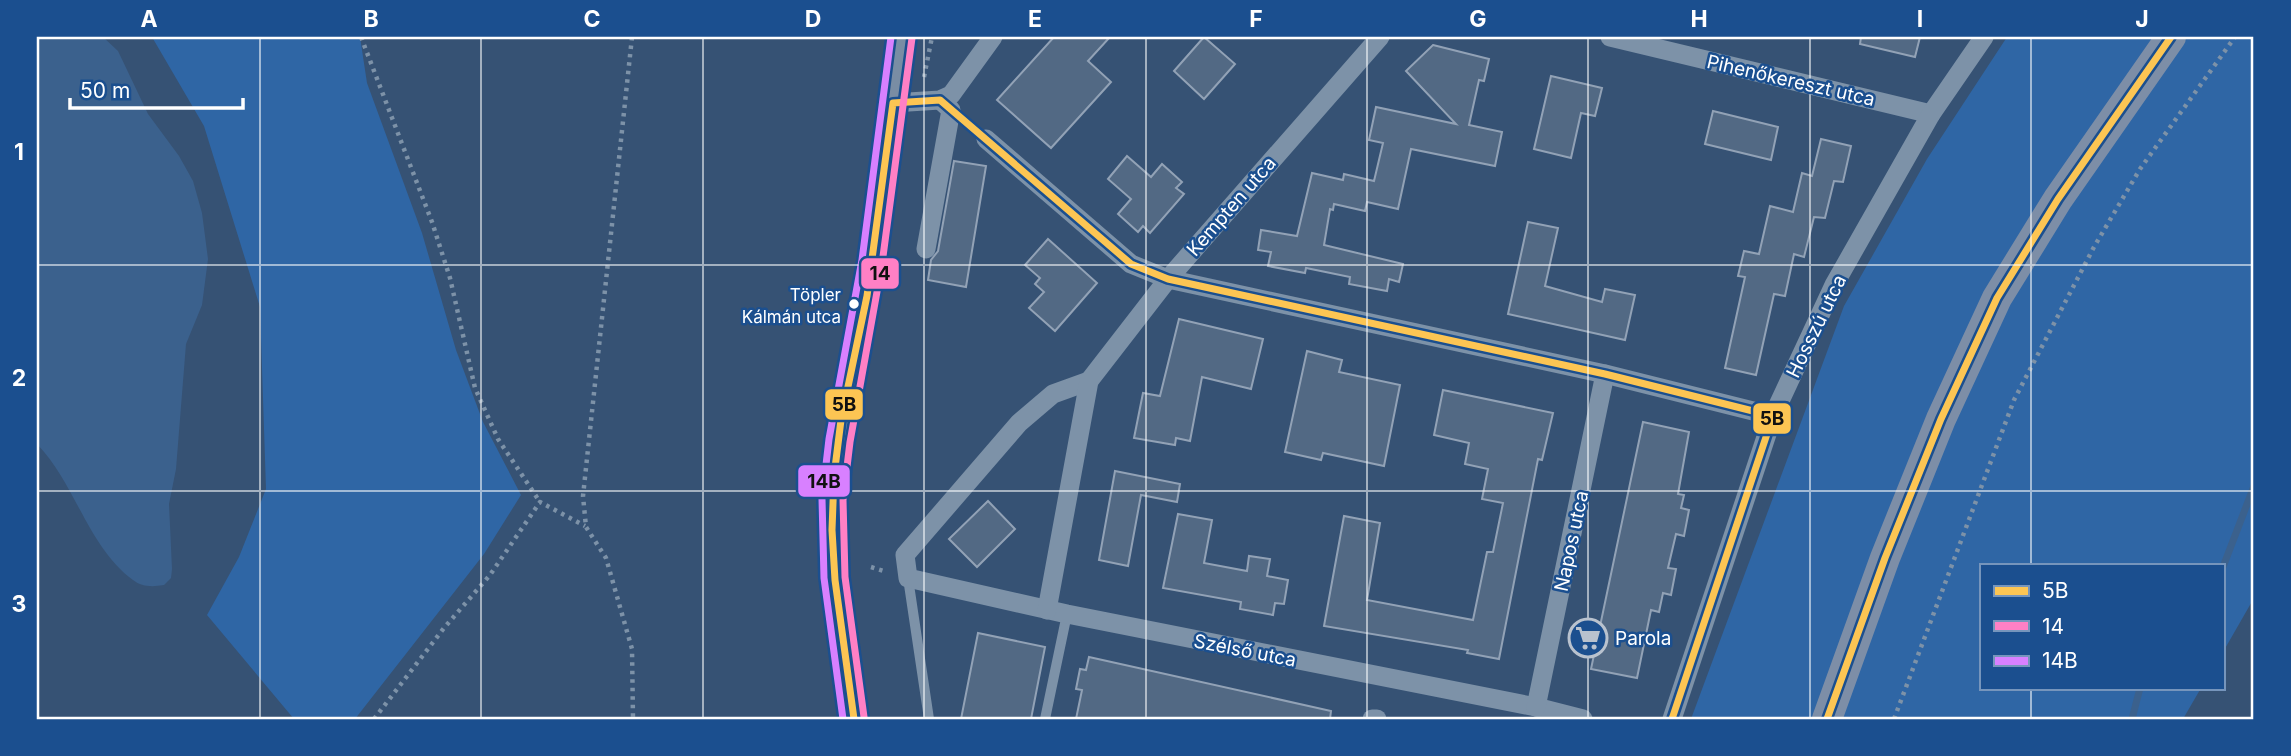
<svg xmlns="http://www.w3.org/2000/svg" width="2291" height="756" viewBox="0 0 2291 756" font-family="Inter,sans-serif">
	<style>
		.green { fill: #2f66a5 }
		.water { fill: #3b618d }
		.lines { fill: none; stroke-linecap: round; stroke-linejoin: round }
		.stream { stroke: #3b618d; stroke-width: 7 }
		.building { fill: #526984; stroke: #92a2b6; stroke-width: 2 }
		.path { stroke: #7d92a8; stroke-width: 4.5; stroke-dasharray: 3.5 5; stroke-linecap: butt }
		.service { stroke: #7d92a8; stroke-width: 10 }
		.minor { stroke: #7d92a8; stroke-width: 19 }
		.secondary { stroke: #798da4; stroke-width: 26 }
		.primary { stroke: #7d8ea7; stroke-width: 30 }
		.bus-1-casing { stroke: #1b4f8f; stroke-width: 12 }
		.bus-2-casing { stroke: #1b4f8f; stroke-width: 12 }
		.bus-3-casing { stroke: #1b4f8f; stroke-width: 12 }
		.bus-1 { stroke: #fcc553; stroke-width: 7 }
		.bus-2 { stroke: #ff80c5; stroke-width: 7 }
		.bus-3 { stroke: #d880ff; stroke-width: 7 }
		.grid { fill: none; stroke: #fff; stroke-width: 2; stroke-opacity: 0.55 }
		.bus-dot { fill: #fff; stroke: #1b4f8f; stroke-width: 2.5 }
		.labels { text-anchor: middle; stroke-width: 5; stroke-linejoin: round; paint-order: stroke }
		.bus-label { font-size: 17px; fill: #fff; stroke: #1b4f8f; text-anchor: end }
		.street-label { font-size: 19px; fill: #fff; stroke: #1b4f8f }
		.poi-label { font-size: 19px; fill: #fff; stroke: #1b4f8f; text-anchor: start }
		.line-badge { stroke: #1b4f8f; stroke-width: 2.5 }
		.pale-badge-label { font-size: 19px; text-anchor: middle; font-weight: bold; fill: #111 }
		.neatline { fill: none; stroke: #fff; stroke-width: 2.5 }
		.grid-label { font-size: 23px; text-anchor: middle; font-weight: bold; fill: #fff }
	</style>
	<rect width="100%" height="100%" fill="#365274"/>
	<!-- green -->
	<g class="green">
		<path d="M152,37H360L367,83L422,233L456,350L483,422L521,495L484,554L355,719H294L207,615L239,557L266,489L260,307L204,126Z"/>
		<path d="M2007,37H2254V598L2223,652V565H1981V688H2201L2183,719H1691L1844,306L1927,159Z"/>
	</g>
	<!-- water -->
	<path class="water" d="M37,37H103L118,51L148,114L179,156L193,181L202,213L208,259L202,305L186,344L176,469L169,504L172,569L171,578L164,585C152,587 142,587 133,580C88,547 75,483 37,444Z"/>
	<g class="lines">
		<!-- stream -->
		<g class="stream">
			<path d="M2223,567L2254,486"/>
			<path d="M2132,719L2140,688"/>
		</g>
	</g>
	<!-- building -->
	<g class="building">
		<path d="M1054,37H1110L1088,61L1111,82L1051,148L997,100Z"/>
		<path d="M1204,37L1235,64L1204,99L1174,71Z"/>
		<path d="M1861,37H1920L1915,57L1860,44Z"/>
		<path d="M1433,45L1489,59L1484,81L1479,80L1469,125L1502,132L1495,166L1411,149L1398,209L1367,202L1365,211L1334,204L1333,210L1330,209L1324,245L1403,264L1399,282L1389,279L1387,291L1349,284L1350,277L1306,268L1305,273L1268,266L1271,252L1258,250L1261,230L1297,236L1312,173L1343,180L1344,174L1374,181L1383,143L1369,140L1376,107L1456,124L1406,71Z"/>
		<path d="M1551,76L1602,88L1595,116L1581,113L1571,158L1534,149Z"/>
		<path d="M1713,111L1778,127L1771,160L1705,144Z"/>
		<path d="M1821,139L1851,146L1843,182L1834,181L1825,218L1814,217L1804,257L1794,254L1785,296L1774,294L1756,375L1725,368L1745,277L1738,276L1744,251L1759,254L1770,206L1793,212L1802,173L1812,176Z"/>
		<path d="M1127,156L1151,177L1162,164L1182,182L1176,188L1184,194L1150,233L1143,226L1138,232L1118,214L1131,199L1108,179Z"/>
		<path d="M954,161L986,166L966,287L928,280L931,260L938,251Z"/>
		<path d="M1528,222L1558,228L1545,286L1602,302L1605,289L1635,295L1625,340L1508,314Z"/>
		<path d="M1048,239L1097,283L1055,331L1029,308L1044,292L1035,284L1040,278L1025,265Z"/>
		<path d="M1179,319L1263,339L1251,389L1202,377L1190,441L1176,438L1175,445L1134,438L1143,393L1160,396Z"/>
		<path d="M1307,351L1342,360L1339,372L1400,385L1384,466L1323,453L1321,460L1285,452Z"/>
		<path d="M1443,390L1553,413L1542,460L1538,459L1499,659L1467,653L1468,650L1324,626L1344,516L1380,523L1367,600L1473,620L1487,552H1493L1503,503L1482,499L1488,469L1465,464L1469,443L1434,435Z"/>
		<path d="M1643,422L1689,432L1678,494L1684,495L1681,508L1689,510L1684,536L1676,534L1668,568L1676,569L1671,595L1663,593L1659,612L1651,610L1637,678L1591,669Z"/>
		<path d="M1115,471L1180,484L1177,502L1141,495L1128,566L1099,560Z"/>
		<path d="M988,501L1015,529L977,567L949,539Z"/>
		<path d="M1178,514L1212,520L1204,563L1247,571L1249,556L1270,559L1267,576L1288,580L1284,604L1275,603L1273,615L1240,609L1241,602L1163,588Z"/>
		<path d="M978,633L1045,647L1031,719H961Z"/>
		<path d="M1089,657L1331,711L1330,719H1076L1082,690L1076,689L1080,669L1086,670Z"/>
	</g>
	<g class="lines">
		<!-- path -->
		<g class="path">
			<path d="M361,37L432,222L450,278L475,388L498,439L540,502"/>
			<path d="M632,37L583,496L586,527L606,558L632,649L633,719"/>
			<path d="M924,77L932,37"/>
			<path d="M871,567L887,572"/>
			<path d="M374,719L444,628L490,575L540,502L585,526"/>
			<path d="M1894,719L2014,400L2094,247L2140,169L2235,37"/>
		</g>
		<!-- service -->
		<g class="service">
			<path d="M908,578L929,719"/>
			<path d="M1045,719L1067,614"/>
		</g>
		<!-- minor -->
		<g class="minor">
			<path d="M1610,37L1931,114"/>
			<path d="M893,103L940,100L951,95L993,37"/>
			<path d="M986,139L1131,264L1168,279L1605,374L1773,416"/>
			<path d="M926,249L951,110L940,100"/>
			<path d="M1089,381L1053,394L1019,423L905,555L908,578L1067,614L1536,707L1583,719"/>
			<path d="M1047,610L1089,381L1168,279L1380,37"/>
			<path d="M1536,707L1605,374"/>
			<path d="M1372,719H1377"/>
			<path d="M1672,719L1773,416L1834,285L1931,114L1984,37"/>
		</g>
		<!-- secondary -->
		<path class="secondary" d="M854,719C845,657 832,593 832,530C831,449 854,373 867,294C881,209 891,123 902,37"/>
		<!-- primary -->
		<path class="primary" d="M1827,719L1885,558L1941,419L1997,298L2058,199L2171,37"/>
		<defs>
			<g id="bus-1">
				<path d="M854,719L835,580L832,530L834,476L841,420L867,296L893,103L940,100L1131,264L1168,279L1605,374L1773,416L1672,719"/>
				<path d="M1827,719L1885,558L1941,419L1997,298L2058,199L2171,37"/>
			</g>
			<path id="bus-2" d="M864,717L845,577L843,500L850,442L882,264L912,38"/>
			<path id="bus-3" d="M843,719L824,578L822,499L829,439L862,260L891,37"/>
		</defs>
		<!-- bus-1 casing -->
		<use href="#bus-1" class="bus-1-casing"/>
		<!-- bus-2 casing -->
		<use href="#bus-2" class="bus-2-casing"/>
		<!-- bus-3 casing -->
		<use href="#bus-3" class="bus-3-casing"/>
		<!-- bus-1 -->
		<use href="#bus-1" class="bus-1"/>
		<!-- bus-2 -->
		<use href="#bus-2" class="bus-2"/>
		<!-- bus-3 -->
		<use href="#bus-3" class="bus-3"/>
	</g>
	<!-- grid -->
	<path class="grid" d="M260,37V719M481,37V719M703,37V719M924,37V719M1146,37V719M1367,37V719M1588,37V719M1810,37V719M2031,37V565M37,265H2254M37,491H2254M2031,688V719"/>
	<!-- icons -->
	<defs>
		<symbol id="supermarket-ring" viewBox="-11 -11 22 22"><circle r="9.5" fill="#1b4f8f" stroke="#b9c2ce" stroke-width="1.5"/><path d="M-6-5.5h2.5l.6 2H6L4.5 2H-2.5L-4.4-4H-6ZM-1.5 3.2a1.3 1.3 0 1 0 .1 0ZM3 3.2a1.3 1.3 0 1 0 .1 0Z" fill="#b9c2ce"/></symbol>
	</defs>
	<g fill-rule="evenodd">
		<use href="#supermarket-ring" x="1566" y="616" width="44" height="44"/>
	</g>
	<!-- markers -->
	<circle class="bus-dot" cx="854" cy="304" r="6"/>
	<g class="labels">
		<!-- bus labels -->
		<g class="bus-label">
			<text x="841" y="301">Töpler<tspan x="841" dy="22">Kálmán utca</tspan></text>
		</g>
		<!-- street labels -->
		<g class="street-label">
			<text transform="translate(1791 80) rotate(13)" y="7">Pihenőkereszt utca</text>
			<text transform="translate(1231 206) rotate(-49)" y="7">Kempten utca</text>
			<text transform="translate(1816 326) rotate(-64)" y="7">Hosszú utca</text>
			<text transform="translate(1571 541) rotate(-78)" y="7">Napos utca</text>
			<text transform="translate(1245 650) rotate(11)" y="7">Szélső utca</text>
		</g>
		<!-- poi labels -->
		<g class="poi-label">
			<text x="1615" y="645">Parola</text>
		</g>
	</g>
	<g class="line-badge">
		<rect x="860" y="257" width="40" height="33" rx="7" fill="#ff80c5"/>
		<rect x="824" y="388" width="40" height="33" rx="7" fill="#fcc553"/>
		<rect x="1752" y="402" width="40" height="33" rx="7" fill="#fcc553"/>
		<rect x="797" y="464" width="54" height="34" rx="7" fill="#d880ff"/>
	</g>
	<g class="pale-badge-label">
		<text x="880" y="280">14</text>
		<text x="844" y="411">5B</text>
		<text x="1772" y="425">5B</text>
		<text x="824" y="488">14B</text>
	</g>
	<!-- border -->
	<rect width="2291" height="756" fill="none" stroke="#1b4f8f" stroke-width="77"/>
	<!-- legend -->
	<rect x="1980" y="564" width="245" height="126" fill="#1b4f8f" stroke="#7695bc" stroke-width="2"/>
	<rect x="1994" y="586" width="35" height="10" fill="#fcc553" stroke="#7695bc" stroke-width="2"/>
	<text x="2042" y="598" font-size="21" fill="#ffffff">5B</text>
	<rect x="1994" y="621" width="35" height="10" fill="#ff80c5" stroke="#7695bc" stroke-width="2"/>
	<text x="2042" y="634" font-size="21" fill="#ffffff">14</text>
	<rect x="1994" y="656" width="35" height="10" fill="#d880ff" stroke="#7695bc" stroke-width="2"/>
	<text x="2042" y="668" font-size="21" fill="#ffffff">14B</text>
	<!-- scale -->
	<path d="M70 98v10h173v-10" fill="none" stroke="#ffffff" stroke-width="3.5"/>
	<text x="80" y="98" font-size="21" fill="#ffffff" stroke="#1b4f8f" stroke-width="5" paint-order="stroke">50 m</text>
	<rect x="38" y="38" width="2214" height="680" class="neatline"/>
	<g class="grid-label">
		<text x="149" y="27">A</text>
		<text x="371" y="27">B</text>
		<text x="592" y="27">C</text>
		<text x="813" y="27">D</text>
		<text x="1035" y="27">E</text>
		<text x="1256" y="27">F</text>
		<text x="1478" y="27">G</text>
		<text x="1699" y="27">H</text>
		<text x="1920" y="27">I</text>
		<text x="2142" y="27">J</text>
		<text x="19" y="160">1</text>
		<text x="19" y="386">2</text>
		<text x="19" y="612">3</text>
	</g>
</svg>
